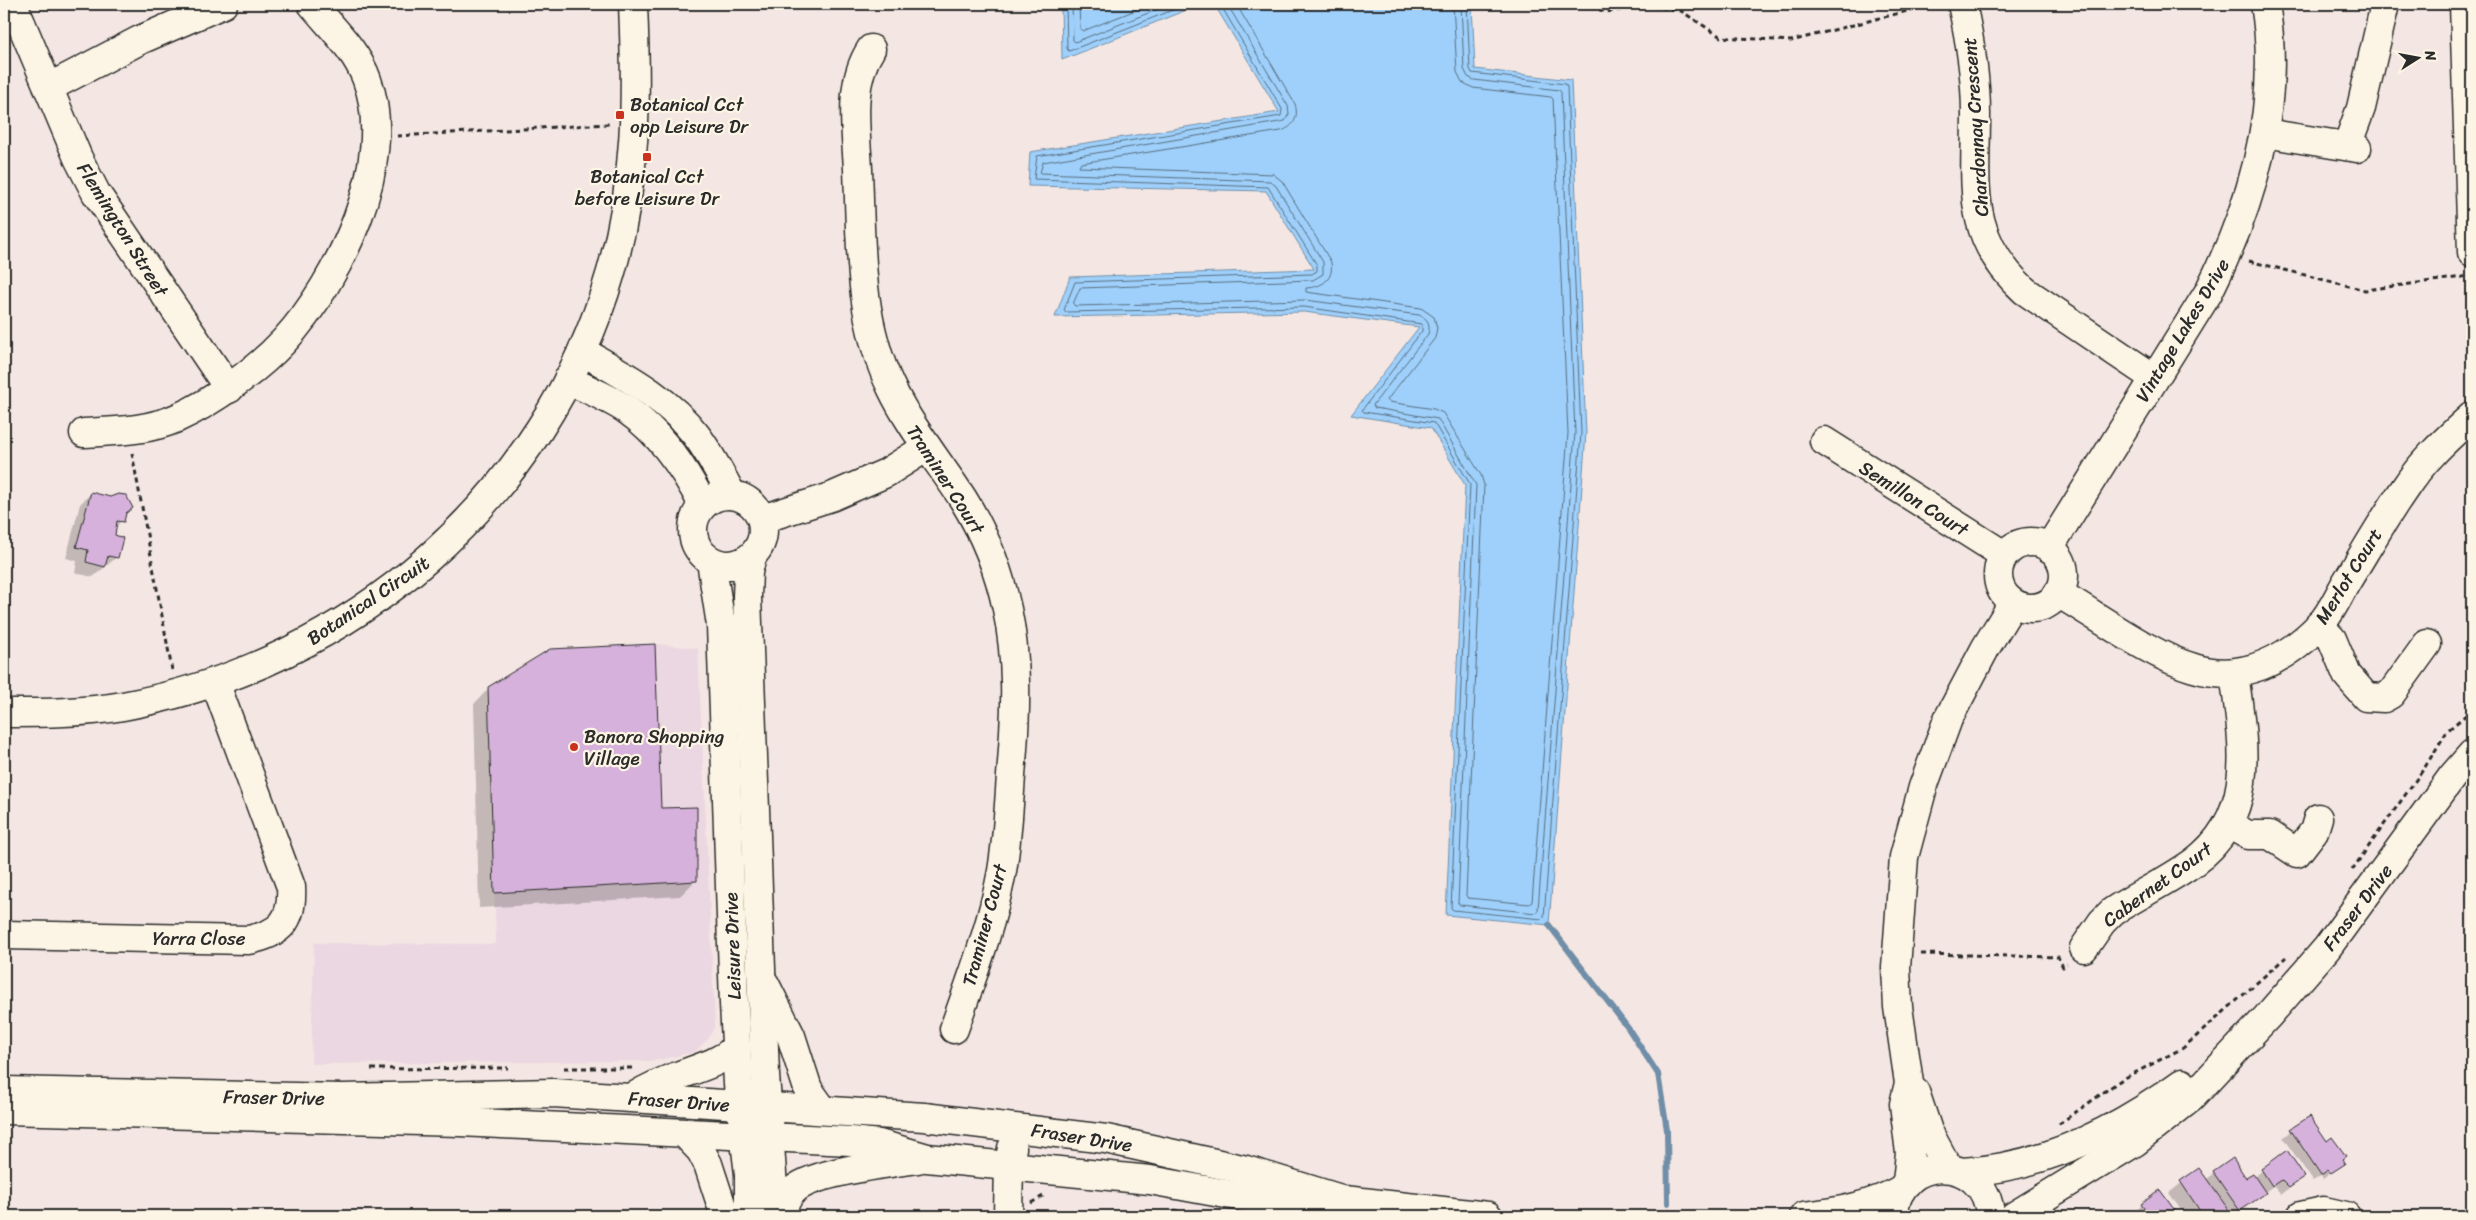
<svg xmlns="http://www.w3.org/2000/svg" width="2476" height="1220" viewBox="0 0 2476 1220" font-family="Sriracha,sans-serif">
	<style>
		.built { fill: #ebd7e1 }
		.water { fill: #9ed0fb; stroke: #708ea8 }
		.shadow { fill: #0003 }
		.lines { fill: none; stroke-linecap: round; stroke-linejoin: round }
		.shore { stroke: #596d7e; stroke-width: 1 }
		.stream { stroke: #708ea8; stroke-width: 6 }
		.building { fill: #d5b1db; stroke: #2b2b2b }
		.minor-casing { stroke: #2b2b2b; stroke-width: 31 }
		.path { stroke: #2b2b2b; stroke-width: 3; stroke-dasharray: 5 4; stroke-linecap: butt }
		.minor { stroke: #fcf5e5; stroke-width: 28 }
		.poi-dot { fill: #c8321e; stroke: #fcf5e5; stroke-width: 2 }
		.labels { text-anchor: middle; stroke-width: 4.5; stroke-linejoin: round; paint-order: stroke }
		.poi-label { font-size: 19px; fill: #2b2b2b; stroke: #fcf5e5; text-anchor: start }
		.street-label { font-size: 19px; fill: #2b2b2b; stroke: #fcf5e5 }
	</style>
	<rect width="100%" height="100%" fill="#f4e7e3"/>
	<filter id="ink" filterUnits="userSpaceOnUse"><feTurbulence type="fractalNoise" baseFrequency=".02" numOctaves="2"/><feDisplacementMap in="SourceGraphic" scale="10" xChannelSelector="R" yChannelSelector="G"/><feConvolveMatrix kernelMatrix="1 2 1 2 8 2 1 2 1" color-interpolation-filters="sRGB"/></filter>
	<g filter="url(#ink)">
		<!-- built -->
		<path class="built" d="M655,644L698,648L715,1026L709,1038L695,1052L654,1061L311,1064L314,943L496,944L488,687L550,649Z"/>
		<!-- water -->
		<g class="water">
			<path d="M1061,4H1201L1062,60Z"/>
			<path d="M1214,4H1472L1475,69L1571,80L1586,433L1549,925L1446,915L1465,485L1431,428L1351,415L1419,327L1304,312L1055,317L1070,277L1314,269L1266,191L1028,186L1030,152L1279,112Z"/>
		</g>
		<!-- shadow -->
		<g class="shadow">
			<path d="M91,493L131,508L114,530L117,557L93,577L75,573L77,561L66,558L80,504Z"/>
			<path d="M489,688L660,810L695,881L680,896L479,908L474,704Z"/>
			<path d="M2309,1117L2343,1163L2323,1179L2321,1176L2313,1181L2283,1138Z"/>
			<path d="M2287,1152L2304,1176L2281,1195L2273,1186L2233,1216H2185L2169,1193L2199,1169L2206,1180L2214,1173L2246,1180L2254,1177Z"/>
			<path d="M2160,1192L2177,1216H2131L2142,1205Z"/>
		</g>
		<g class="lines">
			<!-- shore -->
			<g class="shore">
				<path d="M1066,4L1067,49L1069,51L1188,4"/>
				<path d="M1072,4L1073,40L1075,42L1171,4"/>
				<path d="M1079,4L1080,29L1083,31L1151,4"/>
				<path d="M1220,4L1282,109L1281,116L1037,156L1034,179L1268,187L1317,265V271L1312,274L1075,282L1064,310L1066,312L1304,307L1422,324V331L1362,410L1364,412L1434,423L1470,484L1451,908L1453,910L1542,919L1544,917L1581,433L1567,87L1565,84L1472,73L1470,69L1467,4"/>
				<path d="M1227,4L1288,106L1289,114L1285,121L1043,162L1040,173L1270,181L1276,186L1323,262V274L1313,280L1080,288L1073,304L1075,306L1305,300L1419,315C1428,318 1431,325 1428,334L1373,405L1375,408L1438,419L1476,485L1458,903L1460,905L1536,913L1538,910L1575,433L1561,92L1559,90L1474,80L1468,77L1464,69L1461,4"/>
				<path d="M1236,4L1295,104C1299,117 1294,127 1281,131L1081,163L1079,167L1273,174L1282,181L1331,262C1334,280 1322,287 1306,288V292L1421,308L1434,317L1437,328L1435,338L1387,400L1389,402L1434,409L1443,413L1481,475L1484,485L1466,896L1468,898L1529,904L1532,902L1568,433L1553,99L1551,97L1473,88L1462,82L1457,72L1453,4"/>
			</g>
			<!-- stream -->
			<path class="stream" d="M1549,925L1628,1028L1658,1074L1667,1130L1668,1203"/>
		</g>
		<!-- building -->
		<g class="building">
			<path d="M91,492L110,497L118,494L126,495L133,508L126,513L124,522L117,521L115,535L123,538L118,558L108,556L105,567L86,562L88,550L76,547Z"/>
			<path d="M655,644L661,808L697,807V881L494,893L488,687L550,649Z"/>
			<path d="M2310,1116L2327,1141L2332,1137L2346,1156L2342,1159L2345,1164L2331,1173L2328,1170L2321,1175L2290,1129Z"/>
			<path d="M2287,1150L2305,1177L2289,1188L2281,1180L2272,1186L2261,1169Z"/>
			<path d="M2233,1158L2246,1178L2253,1174L2266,1193L2240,1211L2213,1172Z"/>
			<path d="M2199,1168L2233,1216H2193L2200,1211L2180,1181Z"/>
			<path d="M2160,1190L2179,1216H2149L2141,1204Z"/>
		</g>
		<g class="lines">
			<defs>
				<g id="minor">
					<path d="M13,4L78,158L96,193L229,389"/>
					<path d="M1962,4C1970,40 1976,77 1976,114C1976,187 1965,236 2025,291L2154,378"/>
					<path d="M2464,4L2472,252"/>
					<path d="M871,49C848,84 856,129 858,169C861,243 858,318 891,387C910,427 939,462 963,499C984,533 999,570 1007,609C1018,660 1016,711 1012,763C1009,799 1008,835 1002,871C992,925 972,977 954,1029"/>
					<path d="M48,88L140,40L223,4"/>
					<path d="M2265,133L2357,148"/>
					<path d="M2347,146L2361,108L2385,4"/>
					<path d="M582,351C623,375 667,397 696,435C710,453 721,475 732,495"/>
					<path d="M568,380C587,389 609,398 627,410C660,433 685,469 703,505"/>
					<path d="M84,433C115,431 148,431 177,418C213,402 258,369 284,341C339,281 397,162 367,80C357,51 331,27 312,4"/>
					<path d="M1824,441L2004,555"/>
					<circle cx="728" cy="530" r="35"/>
					<path d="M762,519L831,497L886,473L927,447"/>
					<circle cx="2031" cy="575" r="33"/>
					<path d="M2049,548L2208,293C2253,204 2282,104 2265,4"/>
					<path d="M752,557L748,572L747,597L765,1075L775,1216"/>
					<path d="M711,561L721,625L734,1003L738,1084L749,1174V1216"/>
					<path d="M2058,593C2098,616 2151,656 2194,668C2242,683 2285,660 2319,626C2331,614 2338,596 2347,581C2366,550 2384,518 2405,488C2423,460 2448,438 2472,416"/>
					<path d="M2319,625L2332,639L2347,675L2366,697L2384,698L2391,694L2427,644"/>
					<path d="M4,713C43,713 84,713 123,706C352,664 546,498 611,272C637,181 637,97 633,4"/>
					<path d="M2228,824L2248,835H2270L2297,853L2314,831L2318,818"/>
					<path d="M4,935L248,940C281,934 293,920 291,887L215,682"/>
					<path d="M2084,948L2102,922L2113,911C2140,894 2169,880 2194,862C2259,814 2243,742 2234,673"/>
					<path d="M765,984L791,1036L808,1089L823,1110"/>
					<path d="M4,1091L343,1098L553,1093L924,1117L1106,1139L1246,1170L1344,1200L1488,1216"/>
					<path d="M1915,1092L1928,1131L1948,1168"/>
					<path d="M633,1097C648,1088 663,1081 680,1075C701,1067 719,1063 736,1048"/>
					<path d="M4,1110L460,1122L850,1141L879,1144L927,1158L1150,1180L1275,1203L1328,1202"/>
					<path d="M685,1134L701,1151L708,1164L725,1216"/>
					<path d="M1962,1172C2042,1168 2118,1130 2182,1083"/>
					<path d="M1907,1183L1910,1153L1904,1104L1909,1083L1898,1007L1896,968L1904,857L1923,787L1948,719L1986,647L2013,603"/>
					<path d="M781,1216C784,1206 786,1197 795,1189C815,1172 890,1163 918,1159"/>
					<path d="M1008,1216L1009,1164L1012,1148"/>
					<path d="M1804,1216C1839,1212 1872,1206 1902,1189"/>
					<path d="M1894,1216C1895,1153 1987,1152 1990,1216"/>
					<path d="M2014,1216L2135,1142L2192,1097L2267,1017L2327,948L2452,777L2472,754"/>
					<path d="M2301,1216L2324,1211L2346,1216"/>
				</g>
			</defs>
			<!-- minor casing -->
			<use href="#minor" class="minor-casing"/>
			<!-- path -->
			<g class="path">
				<path d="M1582,4L1606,12L1650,6L1671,9L1681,11L1721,37L1791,41L1934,4"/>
				<path d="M397,136L610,124"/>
				<path d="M2249,261L2365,290L2470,276"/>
				<path d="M132,453L172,670"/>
				<path d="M681,516C681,531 680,545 689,558"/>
				<path d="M2352,870L2425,767L2448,730L2472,710"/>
				<path d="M1921,954L2058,957L2063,967L2067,964"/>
				<path d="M564,1068H635"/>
				<path d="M371,1069L508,1068"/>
				<path d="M2059,1124L2121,1080L2183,1048L2286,957"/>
				<path d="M1031,1203L1045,1195"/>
				<path d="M1174,1210L1193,1216"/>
			</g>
			<!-- minor -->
			<use href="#minor" class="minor"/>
		</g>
	</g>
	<!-- markers -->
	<g class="poi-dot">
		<rect x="615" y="110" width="10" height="10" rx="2.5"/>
		<rect x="642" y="152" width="10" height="10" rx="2.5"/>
		<circle cx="574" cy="747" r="5"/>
	</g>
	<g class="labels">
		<!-- poi labels -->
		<g class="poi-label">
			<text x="630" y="111">Botanical Cct<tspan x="630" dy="22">opp Leisure Dr</tspan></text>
			<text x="647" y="183" text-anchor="middle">Botanical Cct<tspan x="647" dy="22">before Leisure Dr</tspan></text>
			<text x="584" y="743">Banora Shopping<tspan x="584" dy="22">Village</tspan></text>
		</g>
		<!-- street labels -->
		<g class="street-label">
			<text transform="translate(1975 127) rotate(-94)" y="7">Chardonnay Crescent</text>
			<text transform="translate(123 229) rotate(58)" y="7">Flemington Street</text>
			<text transform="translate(2182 330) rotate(-59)" y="7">Vintage Lakes Drive</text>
			<text transform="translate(946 479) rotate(57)" y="7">Traminer Court</text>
			<text transform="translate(1914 498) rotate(32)" y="7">Semillon Court</text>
			<text transform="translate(2348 576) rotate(-58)" y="7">Merlot Court</text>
			<text transform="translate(368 600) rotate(-34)" y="7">Botanical Circuit</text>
			<text transform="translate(2157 884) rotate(-36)" y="7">Cabernet Court</text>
			<text transform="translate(2357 907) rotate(-53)" y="7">Fraser Drive</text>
			<text transform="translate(984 925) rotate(-75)" y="7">Traminer Court</text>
			<text x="199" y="945">Yarra Close</text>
			<text transform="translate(732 946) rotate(-92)" y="7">Leisure Drive</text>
			<text transform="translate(274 1097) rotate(1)" y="7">Fraser Drive</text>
			<text transform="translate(679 1101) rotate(4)" y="7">Fraser Drive</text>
			<text transform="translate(1082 1137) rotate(9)" y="7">Fraser Drive</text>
		</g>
	</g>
	<!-- margin -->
	<rect width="2476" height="1220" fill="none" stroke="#fcf5e5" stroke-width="20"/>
	<rect x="10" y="10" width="2456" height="1200" fill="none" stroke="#2b2b2b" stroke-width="2" filter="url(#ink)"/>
	<!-- north arrow -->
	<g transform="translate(2418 58) rotate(79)" stroke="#fcf5e5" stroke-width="4" paint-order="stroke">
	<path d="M0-4L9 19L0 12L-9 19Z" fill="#2b2b2b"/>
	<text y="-8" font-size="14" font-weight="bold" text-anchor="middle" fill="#2b2b2b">N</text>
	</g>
</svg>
